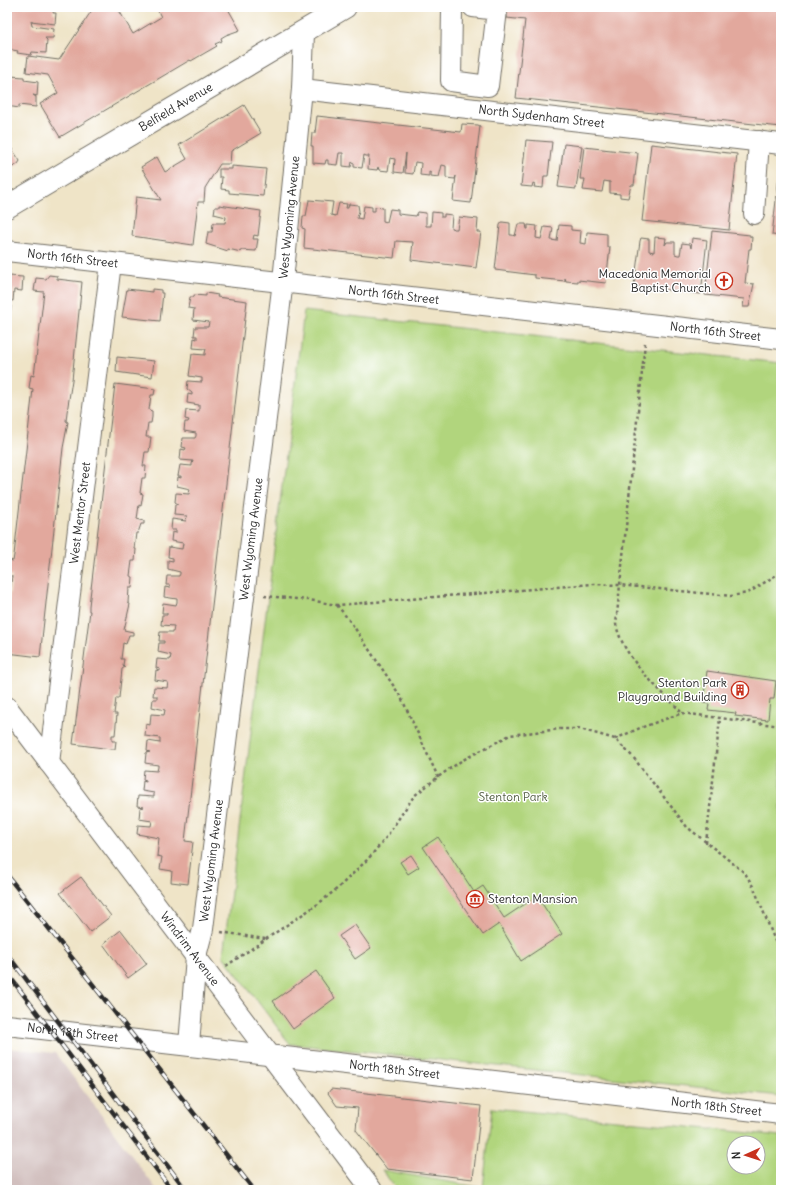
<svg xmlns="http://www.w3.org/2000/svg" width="788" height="1197" viewBox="0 0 788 1197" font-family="Delius,sans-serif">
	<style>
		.industrial { fill: #d1bfbe }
		.green { fill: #b1d57d; stroke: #6e8054; fill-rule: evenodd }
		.building { fill: #e2a89d }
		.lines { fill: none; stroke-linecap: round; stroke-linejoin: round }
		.minor-casing { stroke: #706c62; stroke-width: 22 }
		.major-casing { stroke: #706c62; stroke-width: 24 }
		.path { stroke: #706c62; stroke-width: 2.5; stroke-dasharray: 3 3; stroke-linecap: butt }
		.minor { stroke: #fff; stroke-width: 20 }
		.major { stroke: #fff; stroke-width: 22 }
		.rail-casing { stroke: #2b2b2b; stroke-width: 4.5 }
		.rail { stroke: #fff; stroke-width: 3; stroke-dasharray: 9; stroke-linecap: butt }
		.labels { text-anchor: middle; stroke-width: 3; stroke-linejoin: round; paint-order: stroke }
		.street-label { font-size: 12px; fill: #2b2b2b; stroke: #fff }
		.poi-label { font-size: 12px; fill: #2b2b2b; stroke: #fff; text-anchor: end }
		.park-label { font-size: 12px; fill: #535e44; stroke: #fff }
	</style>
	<rect width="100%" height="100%" fill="#fff"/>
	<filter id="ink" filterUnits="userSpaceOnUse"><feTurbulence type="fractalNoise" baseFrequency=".025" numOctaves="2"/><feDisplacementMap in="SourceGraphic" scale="8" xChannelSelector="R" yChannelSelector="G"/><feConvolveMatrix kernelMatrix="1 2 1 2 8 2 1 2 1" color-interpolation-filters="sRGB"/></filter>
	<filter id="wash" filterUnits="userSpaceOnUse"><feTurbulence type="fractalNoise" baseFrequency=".012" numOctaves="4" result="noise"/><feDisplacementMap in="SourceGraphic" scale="16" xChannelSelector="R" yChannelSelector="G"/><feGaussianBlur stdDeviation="0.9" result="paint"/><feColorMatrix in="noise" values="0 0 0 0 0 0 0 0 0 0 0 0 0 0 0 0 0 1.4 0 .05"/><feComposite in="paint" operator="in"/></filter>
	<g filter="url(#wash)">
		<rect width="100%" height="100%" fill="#efe4c7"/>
		<!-- industrial -->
		<path class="industrial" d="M7,1048L55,1053L157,1190H7Z"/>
		<!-- green -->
		<g class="green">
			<path d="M304,311L781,363V1096L290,1044L223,956Z"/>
			<path d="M492,1108L781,1136V1190H397L382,1170L483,1188ZM734,1143H758V1167H734Z"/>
		</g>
		<g id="blocks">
			<!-- building -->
			<g class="building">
				<path d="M7,7H57L54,8L53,13H56L55,24L31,21L32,26L54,29L53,38H45L47,40L46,53L32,52L31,55L17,53L18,51L7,49Z"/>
				<path d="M94,7H117L133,34L161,17L156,7H227L240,30L226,35L221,38L222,41L215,44L217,46L191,61L190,60L60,137L40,104L58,93L48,75L26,72L28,56L59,60Z"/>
				<path d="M504,7H781V127L516,98L525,20L507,18V9H504Z"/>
				<path d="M10,76L24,77V80L38,82L37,96L33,95L36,97V107L19,105V108L7,106V79H10Z"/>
				<path d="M244,105L261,133L231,151L230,164H220L205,188L204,202H198L193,245L132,236L136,197L161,200L141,167L157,157L165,172L187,159L179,145Z"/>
				<path d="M317,116L461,132L462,124L478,125L480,126L471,203L453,201L456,176L455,179L446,178V166L442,165L439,177L431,176V173L429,172V176L420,175L421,163L415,162L413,174L405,173L406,153L403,173L394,172L395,159L390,158L388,171L379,170L378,167L377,170L368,169L369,156H366L364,155L362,168L354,167V163L352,162L351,167L343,166V153H339L337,165L328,164V160H326L325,164L313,163V146H311L312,133H315Z"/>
				<path d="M526,140L552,142L548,176H544L543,188L534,187L535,184L533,183L532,187L521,186Z"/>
				<path d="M7,141L20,161L18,164L7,170Z"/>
				<path d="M564,144L582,146L576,189L558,187Z"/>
				<path d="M651,144L737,154L729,230L642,221Z"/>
				<path d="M584,147L638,153L634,185H631L628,198L620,197V194L610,193V182L604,181L602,192L583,190L585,179H580Z"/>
				<path d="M232,166L266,169L263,196L229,193V190L221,189L222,177H219V169H232Z"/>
				<path d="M780,166H781V236L772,235Z"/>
				<path d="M309,200L333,202L331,215L336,216L339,203L347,204L346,208H348L349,204L358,205L359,211L357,218L362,219L364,206L372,207V211H375V207L383,208V221L387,222L390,209L398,210V214L416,216L418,212L426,213V226H431L432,212L441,213V217H444V214L452,215L451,228L454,229H457L459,217L478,219L477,232H481L476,268L411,260L413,242L396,241L394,258L304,248L305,229L302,228L303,216H306Z"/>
				<path d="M219,205L261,211L258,236L254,235L253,239H258L256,251L241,250V252L228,249V251L206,244L208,232H212L213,223H225L226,217L214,214L215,207H219Z"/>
				<path d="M502,222L510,223V235H512L515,236L518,224H526L527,229H528V225L537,226L536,238L541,239L544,227L553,228L551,240L557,241L559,225L571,226V230L581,231L580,243L586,244L587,232L607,234V247H610L606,283L578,280V282L566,281L565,278V281L535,278V275L495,270L500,225Z"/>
				<path d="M712,231L750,235V237H752L751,249H749L745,283L754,284L749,307H743L744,299L705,295Z"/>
				<path d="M655,237L666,238L665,245L667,242H675V254L678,255H680L682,243L690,244L691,248L692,238L707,240L701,294L634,286L640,241L641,238L649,239V251L654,252Z"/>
				<path d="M7,273H9V276L23,277L22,291L14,290L13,301L7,300Z"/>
				<path d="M49,275L57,276V279L82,282L72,380L67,412L66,421L68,422L63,448L40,657L7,653V615L12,576L7,575V560L13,561L14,555L33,389L29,388L31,375L34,376L44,292L34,291L36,278L46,279Z"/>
				<path d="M127,289L152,292V289L161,290V293H163L160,321L122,317Z"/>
				<path d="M206,293L218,295L217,297L247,301L185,841L193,842L188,884L171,882L172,871L160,869L162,857L157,856L159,838L137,834L138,825L151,826L152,821L139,819L140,808L144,807L137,806L138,796L154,797V793L142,791L143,781L146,782V780L143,779L144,770L157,771L158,767V765L145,763L146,753L150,752L147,751L148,741L160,743V738L145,736L146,724L150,725L151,714L164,715L165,710L152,707L153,699H157V696H153L154,687L167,688L168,682L155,680L156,670L160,671V669L156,668L157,659L170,660L171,655L158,652L159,643H164V641H159L160,632H173L174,626L161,625L162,615H167V613H162L163,603L176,605L177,602V599L164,597L165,587L170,588V585H166L167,576H179L180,574V572L168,569V560L173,561V558L168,557L169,547L182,549L183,543L171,541L172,532L176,533V530H171L172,519L186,521L187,516L174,515L175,505L178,504L175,502L176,493L189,494L190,489L177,486L178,477L181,478V476H178L180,465L192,466V464L193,461L180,460L181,449L185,450L186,448L182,447L183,438H195L196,436V433L184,431L185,422H188L189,420L185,419L186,410L199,411V405L187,403L188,394L192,395V393L187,389L188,381L202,382V378L189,376L192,354L205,355V353L206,349L193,348L194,338L197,339V336H194L195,327H208L209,322L193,320L194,309L188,308L190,297H194V295L206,296Z"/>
				<path d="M7,305L11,306L10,317H7Z"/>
				<path d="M117,357L154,361L152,377L116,372Z"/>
				<path d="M115,384L155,389L154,395H151L150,403L149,410L152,411V417L151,423H148L146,437H151L149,452H145L143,466H146L145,478H142L140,493L143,494L141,506L139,505L137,519L144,521V524H141L138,533H136L134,549H136L135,561H132L130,576L133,577L132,588H129L128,603L130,604L124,630L133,632V635H129L126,644L123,643L121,659H124L123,665L125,667L122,669L119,698H116L114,714H117L115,735H112V741H116L115,749H111L73,744L90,611H89V606Z"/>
				<path d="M707,671L776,681L774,699H770L768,720L735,716L736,713L708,710L709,704L703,703Z"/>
				<path d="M438,837L474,892L483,886L504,918L537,896L562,934L521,961L499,924L483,935L423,847Z"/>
				<path d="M411,855L419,867L408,874L400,862Z"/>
				<path d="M81,877L111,916L90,932L60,893Z"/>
				<path d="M355,925L371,948L355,959L339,936Z"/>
				<path d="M121,930L147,964L128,978L103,944Z"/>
				<path d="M316,971L335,998L293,1029L273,1001Z"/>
				<path d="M331,1089L481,1106L473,1179L387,1169L356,1130L358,1108L337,1106L328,1093Z"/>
			</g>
		</g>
	</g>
	<g filter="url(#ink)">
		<use href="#blocks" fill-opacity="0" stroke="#706c62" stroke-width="1"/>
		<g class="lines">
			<defs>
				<g id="minor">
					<path d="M452,7L451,81L488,86L497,10L473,7"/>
					<path id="s1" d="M302,89L781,144"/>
					<path d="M754,214L759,141"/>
					<path id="s2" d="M7,251L781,339"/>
					<path id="s3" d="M7,707L372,1190"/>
					<path id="s4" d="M49,763L111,263"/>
					<path id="s5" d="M7,1025L781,1114"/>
					<path id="s6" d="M189,1045L196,956L203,929L283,281L302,89L304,32"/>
				</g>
				<g id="major">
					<path id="s7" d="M7,207L345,7"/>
				</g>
			</defs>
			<!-- minor casing -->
			<use href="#minor" class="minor-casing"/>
			<!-- major casing -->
			<use href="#major" class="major-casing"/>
			<!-- path -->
			<g class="path">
				<path d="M645,343L616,624C623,659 659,688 682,713"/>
				<path d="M264,596L309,600L337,605L594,584L619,585L731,596L748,593L781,572"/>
				<path d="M337,605L352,624L401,697L438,777"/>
				<path d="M615,739L640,728L682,713L781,726"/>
				<path d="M706,843L720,718"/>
				<path d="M221,932L265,939"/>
				<path d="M226,966L318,904L338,888L368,859L385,839L414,796L438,777L461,761L510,735L560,729H580L615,739L633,757L687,827L745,873L754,888L781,956"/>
			</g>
			<!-- minor -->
			<use href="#minor" class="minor"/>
			<!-- major -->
			<use href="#major" class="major"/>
			<defs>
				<g id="rail">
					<path d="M7,875L254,1190"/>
					<path d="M7,954L186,1190"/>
					<path d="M7,973L172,1190"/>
				</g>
			</defs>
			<!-- rail casing -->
			<use href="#rail" class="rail-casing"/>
			<!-- rail -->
			<use href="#rail" class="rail"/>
		</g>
	</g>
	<!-- icons -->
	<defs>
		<symbol id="church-ring" viewBox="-11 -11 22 22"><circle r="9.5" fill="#fff" stroke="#c8321e" stroke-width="1.5"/><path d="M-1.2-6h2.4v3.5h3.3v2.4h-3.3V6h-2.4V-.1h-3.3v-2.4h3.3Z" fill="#c8321e"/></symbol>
		<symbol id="building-ring" viewBox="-11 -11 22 22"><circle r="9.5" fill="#fff" stroke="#c8321e" stroke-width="1.5"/><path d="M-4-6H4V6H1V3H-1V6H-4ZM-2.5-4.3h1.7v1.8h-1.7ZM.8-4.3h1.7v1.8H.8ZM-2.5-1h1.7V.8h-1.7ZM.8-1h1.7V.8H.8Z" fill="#c8321e"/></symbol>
		<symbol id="museum-ring" viewBox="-11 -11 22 22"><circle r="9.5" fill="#fff" stroke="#c8321e" stroke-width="1.5"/><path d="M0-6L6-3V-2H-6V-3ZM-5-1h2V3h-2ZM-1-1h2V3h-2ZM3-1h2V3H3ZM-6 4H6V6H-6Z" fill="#c8321e"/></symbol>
	</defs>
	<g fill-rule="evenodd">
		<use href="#church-ring" x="714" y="271" width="20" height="20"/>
		<use href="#building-ring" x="730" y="680" width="20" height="20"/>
		<use href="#museum-ring" x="465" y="889" width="20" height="20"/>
	</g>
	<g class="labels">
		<!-- street labels -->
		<g class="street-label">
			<text dy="4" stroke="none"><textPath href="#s7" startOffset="196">Belfield Avenue</textPath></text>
			<text dy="4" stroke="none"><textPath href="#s1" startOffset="241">North Sydenham Street</textPath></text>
			<text dy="4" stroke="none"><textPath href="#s6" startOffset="834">West Wyoming Avenue</textPath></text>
			<text dy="4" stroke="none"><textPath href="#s2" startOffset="66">North 16th Street</textPath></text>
			<text dy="4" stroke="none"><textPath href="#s2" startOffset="389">North 16th Street</textPath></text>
			<text dy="4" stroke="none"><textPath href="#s2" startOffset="713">North 16th Street</textPath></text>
			<text dy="4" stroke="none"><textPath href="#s4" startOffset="252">West Mentor Street</textPath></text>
			<text dy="4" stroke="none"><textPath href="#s6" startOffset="510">West Wyoming Avenue</textPath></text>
			<text dy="4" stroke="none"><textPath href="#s6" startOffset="186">West Wyoming Avenue</textPath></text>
			<text dy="4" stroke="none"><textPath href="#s3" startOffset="303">Windrim Avenue</textPath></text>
			<text dy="4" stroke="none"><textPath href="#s5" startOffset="66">North 18th Street</textPath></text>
			<text dy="4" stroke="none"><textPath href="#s5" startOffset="390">North 18th Street</textPath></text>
			<text dy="4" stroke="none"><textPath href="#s5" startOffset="714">North 18th Street</textPath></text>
		</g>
		<!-- poi labels -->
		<g class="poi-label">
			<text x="711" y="278">Macedonia Memorial<tspan x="711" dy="14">Baptist Church</tspan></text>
			<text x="727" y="687">Stenton Park<tspan x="727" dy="14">Playground Building</tspan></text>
			<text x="488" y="903" text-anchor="start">Stenton Mansion</text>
		</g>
		<!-- park labels -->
		<g class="park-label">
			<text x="513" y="801">Stenton Park</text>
		</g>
	</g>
	<!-- margin -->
	<rect width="788" height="1197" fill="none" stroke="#fff" stroke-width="24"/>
	<!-- north arrow -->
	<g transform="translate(746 1155) rotate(267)"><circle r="19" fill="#ffffff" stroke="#aaaaaa"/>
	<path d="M0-3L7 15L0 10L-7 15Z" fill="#c8321e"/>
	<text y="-6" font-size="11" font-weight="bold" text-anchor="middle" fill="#2b2b2b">N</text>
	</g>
</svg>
